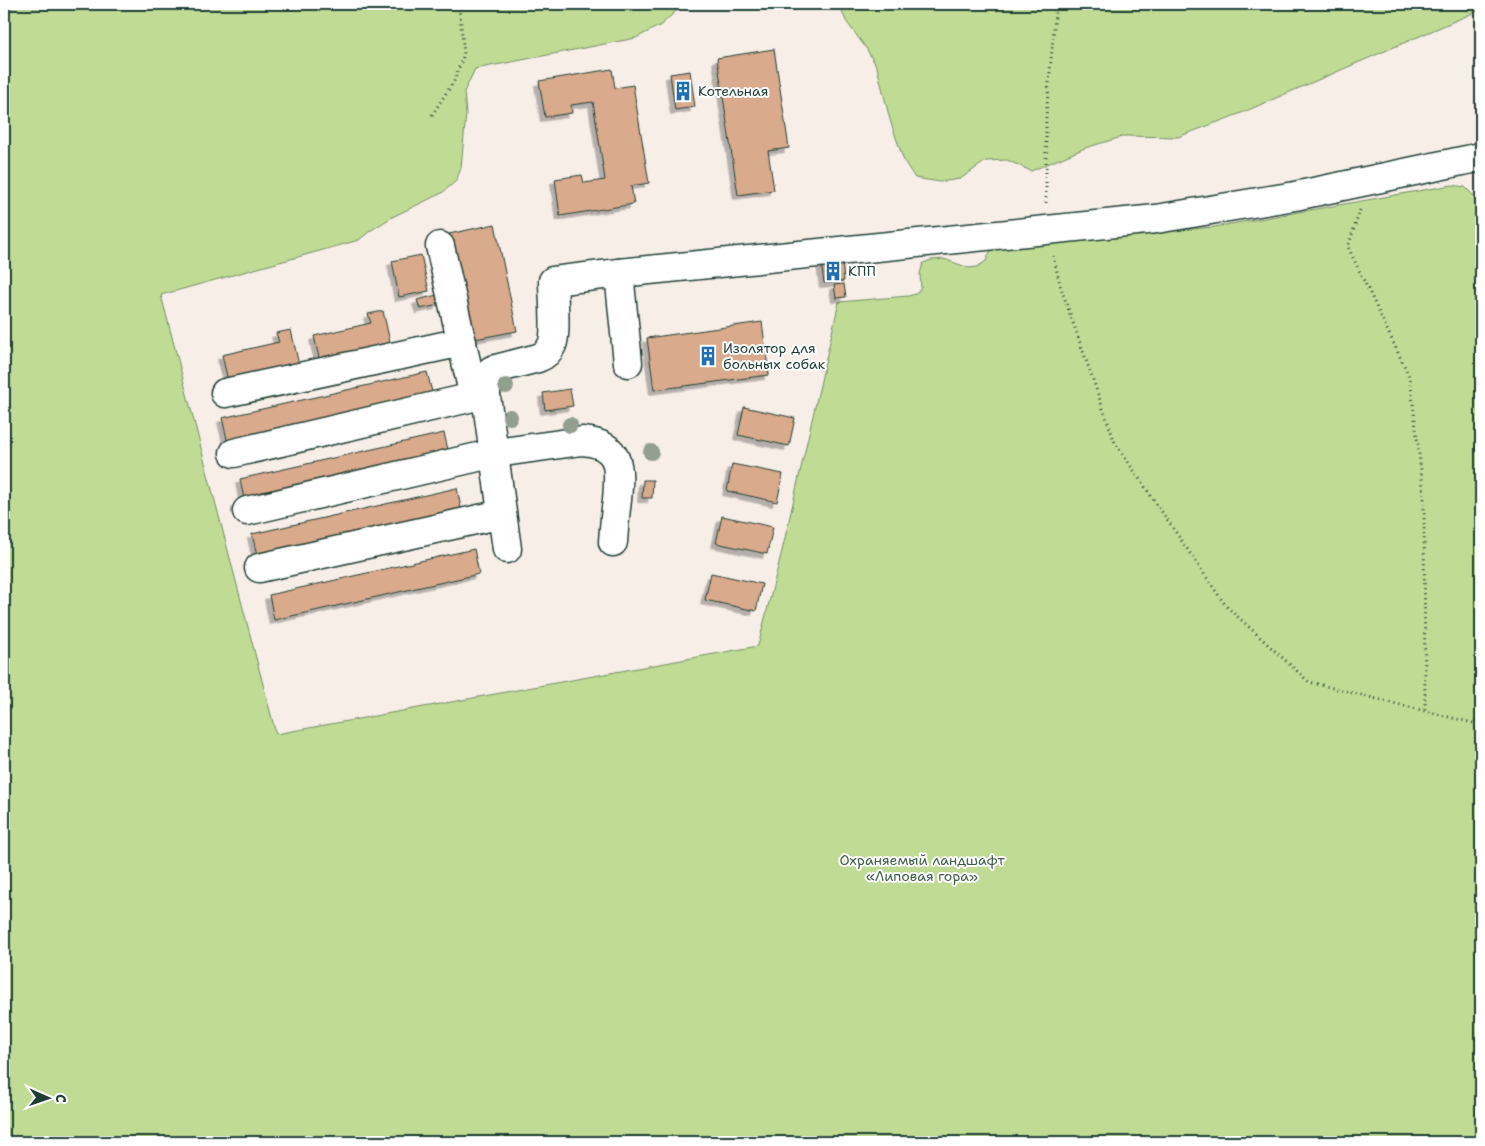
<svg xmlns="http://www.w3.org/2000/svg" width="1485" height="1146" viewBox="0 0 1485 1146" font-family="'Shantell Sans',sans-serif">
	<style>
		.green { fill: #c0dc94; stroke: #708c64 }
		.building { fill: #d9aa8b; stroke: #1f3d34; filter: url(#shadow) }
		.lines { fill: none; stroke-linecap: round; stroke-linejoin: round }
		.minor-casing { stroke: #1f3d34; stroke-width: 31 }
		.path { stroke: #1f3d34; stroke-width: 3; stroke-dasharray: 1 4; stroke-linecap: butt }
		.minor { stroke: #fff; stroke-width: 28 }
		.tree { fill: #929e8f }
		.labels { text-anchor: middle; stroke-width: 4; stroke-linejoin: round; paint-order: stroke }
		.poi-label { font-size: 14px; fill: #1f3d34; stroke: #fff; text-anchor: start }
		.park-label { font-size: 14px; fill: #3f5d47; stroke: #fff }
	</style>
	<defs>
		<filter id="shadow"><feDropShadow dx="-4.5" dy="4.5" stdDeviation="0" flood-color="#0004"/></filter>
	</defs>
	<rect width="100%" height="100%" fill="#f7eee8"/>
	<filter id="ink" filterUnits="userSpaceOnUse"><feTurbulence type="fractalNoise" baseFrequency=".02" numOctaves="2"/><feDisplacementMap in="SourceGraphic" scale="10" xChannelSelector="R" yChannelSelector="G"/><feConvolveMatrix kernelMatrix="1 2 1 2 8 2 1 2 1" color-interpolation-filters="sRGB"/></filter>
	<g filter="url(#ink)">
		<!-- green -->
		<g class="green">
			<path d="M4,4H689L675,12L661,25L636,38L475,69L464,92L466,114L461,168L456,181L442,193L392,217L370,231L359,240L161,295L276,734L758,646L782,551L839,302L908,296L916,294L921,288L920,274L923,263L931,260L944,259L969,268L977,267L986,261L990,252L996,247L1214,227L1452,185L1465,187L1473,195L1481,219V296L1479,304L1481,317V1142H4Z"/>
			<path d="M839,4H1481V10H1480L1239,114L1178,137L1125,136L1085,148L1031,171L1007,160L986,161L960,179L940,182L915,178L904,161L890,120L877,67L866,48L846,21Z"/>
		</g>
		<!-- building -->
		<g class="building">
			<path d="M774,49L789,148L768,151L774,190L738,195L717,58Z"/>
			<path d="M612,69L615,88L633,85L649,183L631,186L634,204L560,216L555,179L582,175L584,183L605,180L593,102L571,105L572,113L545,117L539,81Z"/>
			<path d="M690,71L695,107L675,110L670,74Z"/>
			<path d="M495,224L517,331L470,340L449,234Z"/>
			<path d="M421,255L429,291L399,297L392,261Z"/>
			<path d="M842,259L844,281L824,283L821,261Z"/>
			<path d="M844,284L846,297L836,298L834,285Z"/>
			<path d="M437,295L439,305L420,309L417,300Z"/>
			<path d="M383,311L391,346L320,362L314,336L371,323L368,314Z"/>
			<path d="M762,322L769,375L654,390L647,338Z"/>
			<path d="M291,330L299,365L228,381L222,355L279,342L276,333Z"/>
			<path d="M427,372L433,396L228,443L222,418Z"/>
			<path d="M570,389L573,406L545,410L543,393Z"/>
			<path d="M744,407L795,418L789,446L738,435Z"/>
			<path d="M444,433L450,458L245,504L240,479Z"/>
			<path d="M732,464L783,474L777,502L727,491Z"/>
			<path d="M643,480H653L652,498H642Z"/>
			<path d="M457,488L462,513L258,559L252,534Z"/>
			<path d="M722,516L773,527L767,554L716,543Z"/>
			<path d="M474,549L479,574L274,620L269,595Z"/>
			<path d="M711,573L762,584L756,611L705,600Z"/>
		</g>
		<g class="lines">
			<defs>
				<g id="minor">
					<path d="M440,246L474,397"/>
					<path d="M619,273L628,363"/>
					<path d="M225,393L462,342"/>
					<path d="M234,453L486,394"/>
					<path d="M247,511L495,453L582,441C621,444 620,467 617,500C615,514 614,528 613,542"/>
					<path d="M507,549L484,381L487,375L492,370L538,358C544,356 549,352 552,345C557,334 553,295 553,281L619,273L1156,219L1295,196L1481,157"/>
					<path d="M259,568L502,514"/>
				</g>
			</defs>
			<!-- minor casing -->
			<use href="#minor" class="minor-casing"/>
			<!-- path -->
			<g class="path">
				<path d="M432,115L454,81L464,54L460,16L458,4"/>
				<path d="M1046,203V117L1056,4"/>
				<path d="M1360,210L1348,247L1410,378L1424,495L1425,710"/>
				<path d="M1053,256L1061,288L1115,443L1226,606L1309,682L1481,725"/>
			</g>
			<!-- minor -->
			<use href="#minor" class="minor"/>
		</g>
		<!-- trees -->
		<g class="tree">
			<circle cx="506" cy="386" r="8"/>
			<circle cx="510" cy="417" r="8"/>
			<circle cx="570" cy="425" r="8"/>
			<circle cx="651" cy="452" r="8"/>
		</g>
	</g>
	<!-- icons -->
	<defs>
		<symbol id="building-bare" viewBox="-9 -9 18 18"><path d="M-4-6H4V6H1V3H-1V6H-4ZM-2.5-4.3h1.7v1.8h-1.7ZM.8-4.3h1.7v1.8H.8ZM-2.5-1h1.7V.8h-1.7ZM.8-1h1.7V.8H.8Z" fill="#1f6fb2" stroke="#fff" stroke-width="2.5" paint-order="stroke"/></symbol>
	</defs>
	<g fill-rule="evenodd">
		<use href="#building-bare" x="669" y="77" width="28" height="28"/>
		<use href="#building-bare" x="819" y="257" width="28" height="28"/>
		<use href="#building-bare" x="694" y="342" width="28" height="28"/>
	</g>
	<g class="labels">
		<!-- poi labels -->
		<g class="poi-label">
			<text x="698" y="96">Котельная</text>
			<text x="848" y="276">КПП</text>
			<text x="723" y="353">Изолятор для<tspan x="723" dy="16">больных собак</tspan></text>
		</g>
		<!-- park labels -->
		<g class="park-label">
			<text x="922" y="865">Охраняемый ландшафт<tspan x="922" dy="16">«Липовая гора»</tspan></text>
		</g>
	</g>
	<!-- margin -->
	<rect width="1485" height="1146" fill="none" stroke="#fff" stroke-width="20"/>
	<rect x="10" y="10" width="1465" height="1126" fill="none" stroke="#1f3d34" stroke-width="2" filter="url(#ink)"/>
	<!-- north arrow -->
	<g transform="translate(48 1098) rotate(92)" stroke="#ffffff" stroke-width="4" paint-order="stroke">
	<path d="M0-4L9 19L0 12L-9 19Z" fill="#1f3d34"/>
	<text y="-8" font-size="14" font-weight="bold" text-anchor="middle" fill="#1f3d34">С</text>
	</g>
</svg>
